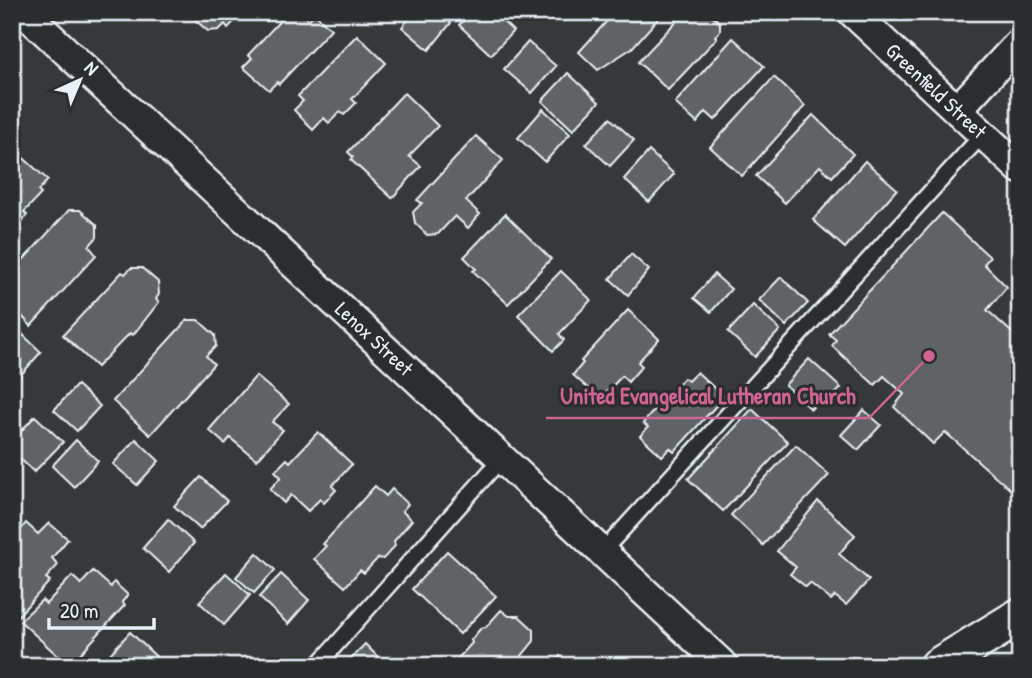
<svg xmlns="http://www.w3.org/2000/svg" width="1032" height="678" viewBox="0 0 1032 678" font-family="'Patrick Hand',sans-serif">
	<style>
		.building { fill: #5f6365; stroke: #e8f1f8; stroke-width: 2 }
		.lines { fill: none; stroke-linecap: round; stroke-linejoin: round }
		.service-casing { stroke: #e8f1f8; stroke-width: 19 }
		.minor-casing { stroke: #e8f1f8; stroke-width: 33 }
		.tertiary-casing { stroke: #e8f1f8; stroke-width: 40 }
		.service { stroke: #2a2d2e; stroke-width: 14 }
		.minor { stroke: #2a2d2e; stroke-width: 28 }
		.tertiary { stroke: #2a2d2e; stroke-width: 35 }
		.labels { text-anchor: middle; stroke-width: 6; stroke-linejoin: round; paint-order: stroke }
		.street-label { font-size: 21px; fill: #e8f1f8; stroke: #2a2d2e }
		.leader { fill: none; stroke: #cf6492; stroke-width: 2.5 }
		.callout-dot { fill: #cf6492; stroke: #2a2d2e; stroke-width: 2.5 }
		.callout-label { font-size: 23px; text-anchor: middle; font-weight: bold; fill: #cf6492; stroke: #2a2d2e; stroke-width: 6; stroke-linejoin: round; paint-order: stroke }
	</style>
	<rect width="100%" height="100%" fill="#35393a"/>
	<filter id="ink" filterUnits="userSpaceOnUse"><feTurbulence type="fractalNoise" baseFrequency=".0143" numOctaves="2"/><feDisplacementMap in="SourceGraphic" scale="14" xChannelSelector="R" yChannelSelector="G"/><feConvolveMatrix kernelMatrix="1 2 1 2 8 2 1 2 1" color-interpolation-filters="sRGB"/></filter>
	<g filter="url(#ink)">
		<!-- building -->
		<g class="building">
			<path d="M195,12H243L228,28L225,24L219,30L208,31L194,19Z"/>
			<path d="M288,12H301L309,20L314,13L331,29L279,84L277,82L269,90L243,67L252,58L248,55Z"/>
			<path d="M414,12H438L451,23L429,50L402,27Z"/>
			<path d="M471,12H493L513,31L491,55L459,25Z"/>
			<path d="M615,12H664L632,48L598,70L579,52Z"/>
			<path d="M685,12H709L720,23V31L715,36L717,38L668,90L638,62Z"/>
			<path d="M357,35L386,63L352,99L356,103L344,115L340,112L329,123L324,118L313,130L294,110L303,101L298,96Z"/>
			<path d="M733,38L764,66L715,120L706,112L697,123L675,103Z"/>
			<path d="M528,42L556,66L532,93L504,69Z"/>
			<path d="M568,73L599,102L573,130L542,101Z"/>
			<path d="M774,77L805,106L742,176L710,147Z"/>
			<path d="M404,93L438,126L409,156L421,166L392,198L351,160L353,157L348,152Z"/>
			<path d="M543,109L570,134L545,162L518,138Z"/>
			<path d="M813,115L853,154L832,177L820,166L785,203L756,176Z"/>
			<path d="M610,118L634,140L610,166L586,144Z"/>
			<path d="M476,136L503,160L466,201L480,214L468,228L455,216L438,234L427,235L415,223L413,212L422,203L417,200Z"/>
			<path d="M649,151L674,174L649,202L624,179Z"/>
			<path d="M18,153L48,180L38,191L41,194L24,212L27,215L15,229L12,227V159Z"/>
			<path d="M865,161L897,189L845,248L813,220Z"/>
			<path d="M69,210H80L97,225V237L89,246L96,255L31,326L20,314L12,322V272Z"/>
			<path d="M942,213L990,257L984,264L1007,287L987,310L1020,340V352L1013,360L1020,366V498L945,432L933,444L894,407L904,394L884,376L875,385L832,346L836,340L829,334Z"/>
			<path d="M505,214L551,259L508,304L473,271L476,269L464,257Z"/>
			<path d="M631,254L649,270L628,295L610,279Z"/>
			<path d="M131,268H142L158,282L159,294L156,299L159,302L133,335L130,333L97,367L63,335L122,272L125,274Z"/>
			<path d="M561,271L591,300L559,334L564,340L553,351L518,315Z"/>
			<path d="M714,274L731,289L711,312L694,298Z"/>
			<path d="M781,277L808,303L786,326L759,300Z"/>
			<path d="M753,305L780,330L755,357L728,332Z"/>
			<path d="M628,310L659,339L638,362L642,366L628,382L622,376L600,399L573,375L583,363L581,361Z"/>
			<path d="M187,320H198L215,335L216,346L206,356L214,364L150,435L113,401Z"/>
			<path d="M19,331L41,352L19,377L12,371V338Z"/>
			<path d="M809,359L841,388L826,404L820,399L811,409L785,385Z"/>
			<path d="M697,372L724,397L674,452L670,448L662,456L640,436L648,427L643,423L658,406L652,402L662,392L667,396L684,378L688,381Z"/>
			<path d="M256,376L289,404L272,422L283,430L257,460L230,438L225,444L209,430Z"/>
			<path d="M77,385L100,406L77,431L54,410Z"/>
			<path d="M752,409L788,442L723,511L688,479Z"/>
			<path d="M864,410L881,425L858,450L841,435Z"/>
			<path d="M35,416L63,442L34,472L12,451V441Z"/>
			<path d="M318,432L352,464L332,486L336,490L324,503L320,499L308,511L291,495L284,503L270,489L281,477L275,471L287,459L290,462Z"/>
			<path d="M136,439L159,461L137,485L113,464Z"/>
			<path d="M76,440L98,461L74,487L52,466Z"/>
			<path d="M796,445L829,475L763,545L731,515Z"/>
			<path d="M201,477L227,501L200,529L174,506Z"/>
			<path d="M375,486L386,496L392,489L408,504L402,511L412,520L394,541L395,546L383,559L378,558L364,573L360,570L345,587L314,559L326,546L323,544Z"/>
			<path d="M818,501L855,535L839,554L869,580L846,605L835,596L831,600L810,583L806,587L790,574L796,567L777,551Z"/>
			<path d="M168,519L194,543L169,572L143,548Z"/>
			<path d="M26,523L38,534L49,523L68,539L52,558L58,565L46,578L50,581L15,619L12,616V525L19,532Z"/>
			<path d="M447,551L496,596L460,634L412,589Z"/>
			<path d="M257,553L275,570L254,593L236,577Z"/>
			<path d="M93,571L111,587L114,582L128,595L122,602L125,605L69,666L20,621L42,600L46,604L72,576L81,584Z"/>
			<path d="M226,573L250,595L224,625L199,602Z"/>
			<path d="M281,574L309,600L288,624L259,597Z"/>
			<path d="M501,610L509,616H519L534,630V641L520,658V663L517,666H451L472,643L471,640L481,628L486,627Z"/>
			<path d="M130,632L165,665L164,666H99Z"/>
			<path d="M365,644L387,666H344Z"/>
			<path d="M560,656L571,666H551Z"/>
		</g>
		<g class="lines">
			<defs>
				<g id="service">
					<path d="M603,551L983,134"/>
					<path d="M317,666L502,458"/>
				</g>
				<g id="minor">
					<path d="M24,12L724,666"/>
					<path d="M852,12L1020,169"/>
					<path d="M957,110L1020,42"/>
				</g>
				<path id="tertiary" d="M938,666L1020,616"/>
			</defs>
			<!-- service casing -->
			<use href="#service" class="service-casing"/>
			<!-- minor casing -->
			<use href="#minor" class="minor-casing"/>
			<!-- tertiary casing -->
			<use href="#tertiary" class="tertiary-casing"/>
			<!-- service -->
			<use href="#service" class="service"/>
			<!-- minor -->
			<use href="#minor" class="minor"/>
			<!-- tertiary -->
			<use href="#tertiary" class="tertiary"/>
		</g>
	</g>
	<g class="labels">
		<!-- street labels -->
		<g class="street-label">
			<text transform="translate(936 91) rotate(43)" y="7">Greenfield Street</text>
			<text transform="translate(374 339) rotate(43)" y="7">Lenox Street</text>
		</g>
	</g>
	<!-- callouts -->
	<path class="leader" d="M929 356L869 418H546"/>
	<circle class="callout-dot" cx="929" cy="356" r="7"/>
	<g class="callout-label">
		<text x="708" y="404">United Evangelical Lutheran Church</text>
	</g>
	<!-- margin -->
	<rect width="1032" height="678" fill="none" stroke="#2a2d2e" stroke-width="42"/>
	<rect x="21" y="21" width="990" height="636" fill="none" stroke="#e8f1f8" stroke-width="2.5" filter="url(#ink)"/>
	<!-- north arrow -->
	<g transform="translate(80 80) rotate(44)" stroke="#2a2d2e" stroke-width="5" paint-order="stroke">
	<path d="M0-5L12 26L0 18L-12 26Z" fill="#e8f1f8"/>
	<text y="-10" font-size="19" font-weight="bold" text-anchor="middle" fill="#e8f1f8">N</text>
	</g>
	<!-- scale -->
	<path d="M49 618v10h105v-10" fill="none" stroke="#e8f1f8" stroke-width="3.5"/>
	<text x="60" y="618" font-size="21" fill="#e8f1f8" stroke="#2a2d2e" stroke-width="5" paint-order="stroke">20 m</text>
</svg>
